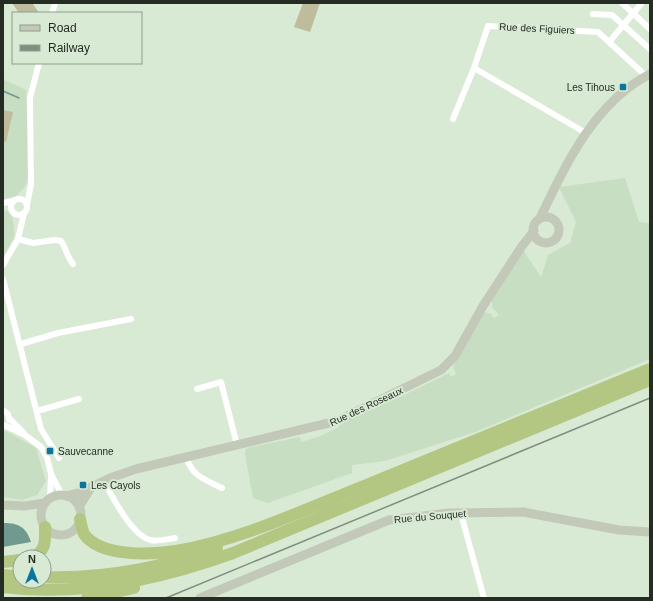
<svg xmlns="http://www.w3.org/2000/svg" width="653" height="601" viewBox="0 0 653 601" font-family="Helvetica,sans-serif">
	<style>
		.built { fill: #c7dec2 }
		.green { fill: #bfbc9d }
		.water { fill: #70998f }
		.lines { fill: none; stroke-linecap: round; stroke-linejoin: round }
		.stream { stroke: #70998f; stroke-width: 1.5 }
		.street { stroke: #fff; stroke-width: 6 }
		.secondary { stroke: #c3c9b8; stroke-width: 9 }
		.highway { stroke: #b3c682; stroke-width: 12 }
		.rail { stroke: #828f80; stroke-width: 1.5 }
		.poi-dot { fill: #0975a0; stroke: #d8e9d4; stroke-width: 1.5 }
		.labels { text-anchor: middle; stroke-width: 4; stroke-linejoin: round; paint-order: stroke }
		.street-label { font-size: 10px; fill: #252c24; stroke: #d8e9d4 }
		.poi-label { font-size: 10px; fill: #252c24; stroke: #d8e9d4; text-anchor: start }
	</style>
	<rect width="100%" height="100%" fill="#d8e9d4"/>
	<!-- built -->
	<g class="built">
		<path d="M3,79L26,90L29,177L24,188L16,196L3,199Z"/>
		<path d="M625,178L639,222L650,223V359L475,432L385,461L352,465V473L268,503L253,498L245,454L246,449L251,447L300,437L301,442L318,437L339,427V424L398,396L400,397L449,373L451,377L456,374L453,366L482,315L485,312L491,314L494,318L499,315L492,307V299L523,250L541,277L548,255L570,243L576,222L559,187Z"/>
		<path d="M3,210L8,211L12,217L14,227V237L3,257Z"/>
		<path d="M6,431L36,448L46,481L37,495L22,500L3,497V432Z"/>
	</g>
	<!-- green -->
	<g class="green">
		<path d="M12,3H32L38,11L35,13H19Z"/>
		<path d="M303,3H320L310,32L294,27Z"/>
		<path d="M3,110L13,112L6,142L3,141Z"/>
	</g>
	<!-- water -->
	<path class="water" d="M3,523C19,523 26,527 31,542L3,547Z"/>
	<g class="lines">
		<!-- stream -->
		<path class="stream" d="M3,91L19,98"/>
		<!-- street -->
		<g class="street">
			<path d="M622,3L650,29"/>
			<path d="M52,13L55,3"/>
			<path d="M593,14L612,15L650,49"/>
			<path d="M610,41L641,4"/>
			<path d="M453,119L474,68"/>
			<path d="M586,133L474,68L488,26L598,32L646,76"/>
			<circle cx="19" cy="207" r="8"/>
			<path d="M3,203L14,201"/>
			<path d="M27,205L31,184L30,98L39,63"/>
			<path d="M18,239L33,243L55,240L61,241C66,248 67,257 73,264"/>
			<path d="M3,265L18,239L24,213"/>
			<path d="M3,279L41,429L59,458"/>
			<path d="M21,344L58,333L131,319"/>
			<path d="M197,389L221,382L237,445"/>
			<path d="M3,410L8,414L9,420"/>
			<path d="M37,411L79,399"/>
			<path d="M9,418L23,432"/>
			<path d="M4,425L25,435L41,447L47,457L51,474L62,495"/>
			<path d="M186,457C193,477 204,479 222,488"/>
			<path d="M104,481C113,498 131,534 150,540C158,542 167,539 175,538"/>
			<path d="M50,498L51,476"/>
			<path d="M461,514L484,598"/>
		</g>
		<!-- secondary -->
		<g class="secondary">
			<circle cx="546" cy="230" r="13"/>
			<path d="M540,218C566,164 594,103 650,74"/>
			<circle cx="61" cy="515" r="20"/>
			<path d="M66,496L79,493L110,478L136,469L337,421L441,370L455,356L483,306L522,246L534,231"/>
			<path d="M3,505L25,506L45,503"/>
			<path d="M79,507L92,486"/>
			<path d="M200,598L389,520L449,513L523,512L619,530L650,532"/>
		</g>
		<!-- highway -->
		<g class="highway">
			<path d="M80,519C81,523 82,530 84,534C100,557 151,555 176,551C240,540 304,510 364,486C460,447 555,408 650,369"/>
			<path d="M33,557C47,550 45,540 45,527"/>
			<path d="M3,562L20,560"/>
			<path d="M3,575L20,577"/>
			<path d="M44,577C103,579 162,568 217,548"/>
			<path d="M3,587C80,597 161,579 233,553L650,380"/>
			<path d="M87,598L134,588"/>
		</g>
		<!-- rail -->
		<path class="rail" d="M166,598L650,398"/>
	</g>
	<!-- markers -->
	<g class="poi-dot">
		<rect x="619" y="83" width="8" height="8" rx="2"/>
		<rect x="46" y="447" width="8" height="8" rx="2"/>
		<rect x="79" y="481" width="8" height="8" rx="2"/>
	</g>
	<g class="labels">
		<!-- street labels -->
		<g class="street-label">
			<text transform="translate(537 28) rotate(3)" y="4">Rue des Figuiers</text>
			<text transform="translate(366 406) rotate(-25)" y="4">Rue des Roseaux</text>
			<text transform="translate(430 516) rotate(-5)" y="4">Rue du Souquet</text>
		</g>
		<!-- poi labels -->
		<g class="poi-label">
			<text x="615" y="91" text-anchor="end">Les Tihous</text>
			<text x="58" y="455">Sauvecanne</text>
			<text x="91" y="489">Les Cayols</text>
		</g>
	</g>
	<!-- border -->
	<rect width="653" height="601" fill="none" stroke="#252c24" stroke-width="8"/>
	<!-- legend -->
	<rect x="12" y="12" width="130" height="52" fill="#d8e9d4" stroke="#909d8e"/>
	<rect x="20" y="25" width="20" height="6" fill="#c3c9b8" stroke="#909d8e"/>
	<text x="48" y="32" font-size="12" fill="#252c24">Road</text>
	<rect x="20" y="45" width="20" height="6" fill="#828f80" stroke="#909d8e"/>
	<text x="48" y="52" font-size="12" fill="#252c24">Railway</text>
	<!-- north arrow -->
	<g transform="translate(32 569)"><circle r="19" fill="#d8e9d4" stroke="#909d8e"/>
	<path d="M0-3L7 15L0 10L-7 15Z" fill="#0975a0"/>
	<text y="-6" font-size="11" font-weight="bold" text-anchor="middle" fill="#252c24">N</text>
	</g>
</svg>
